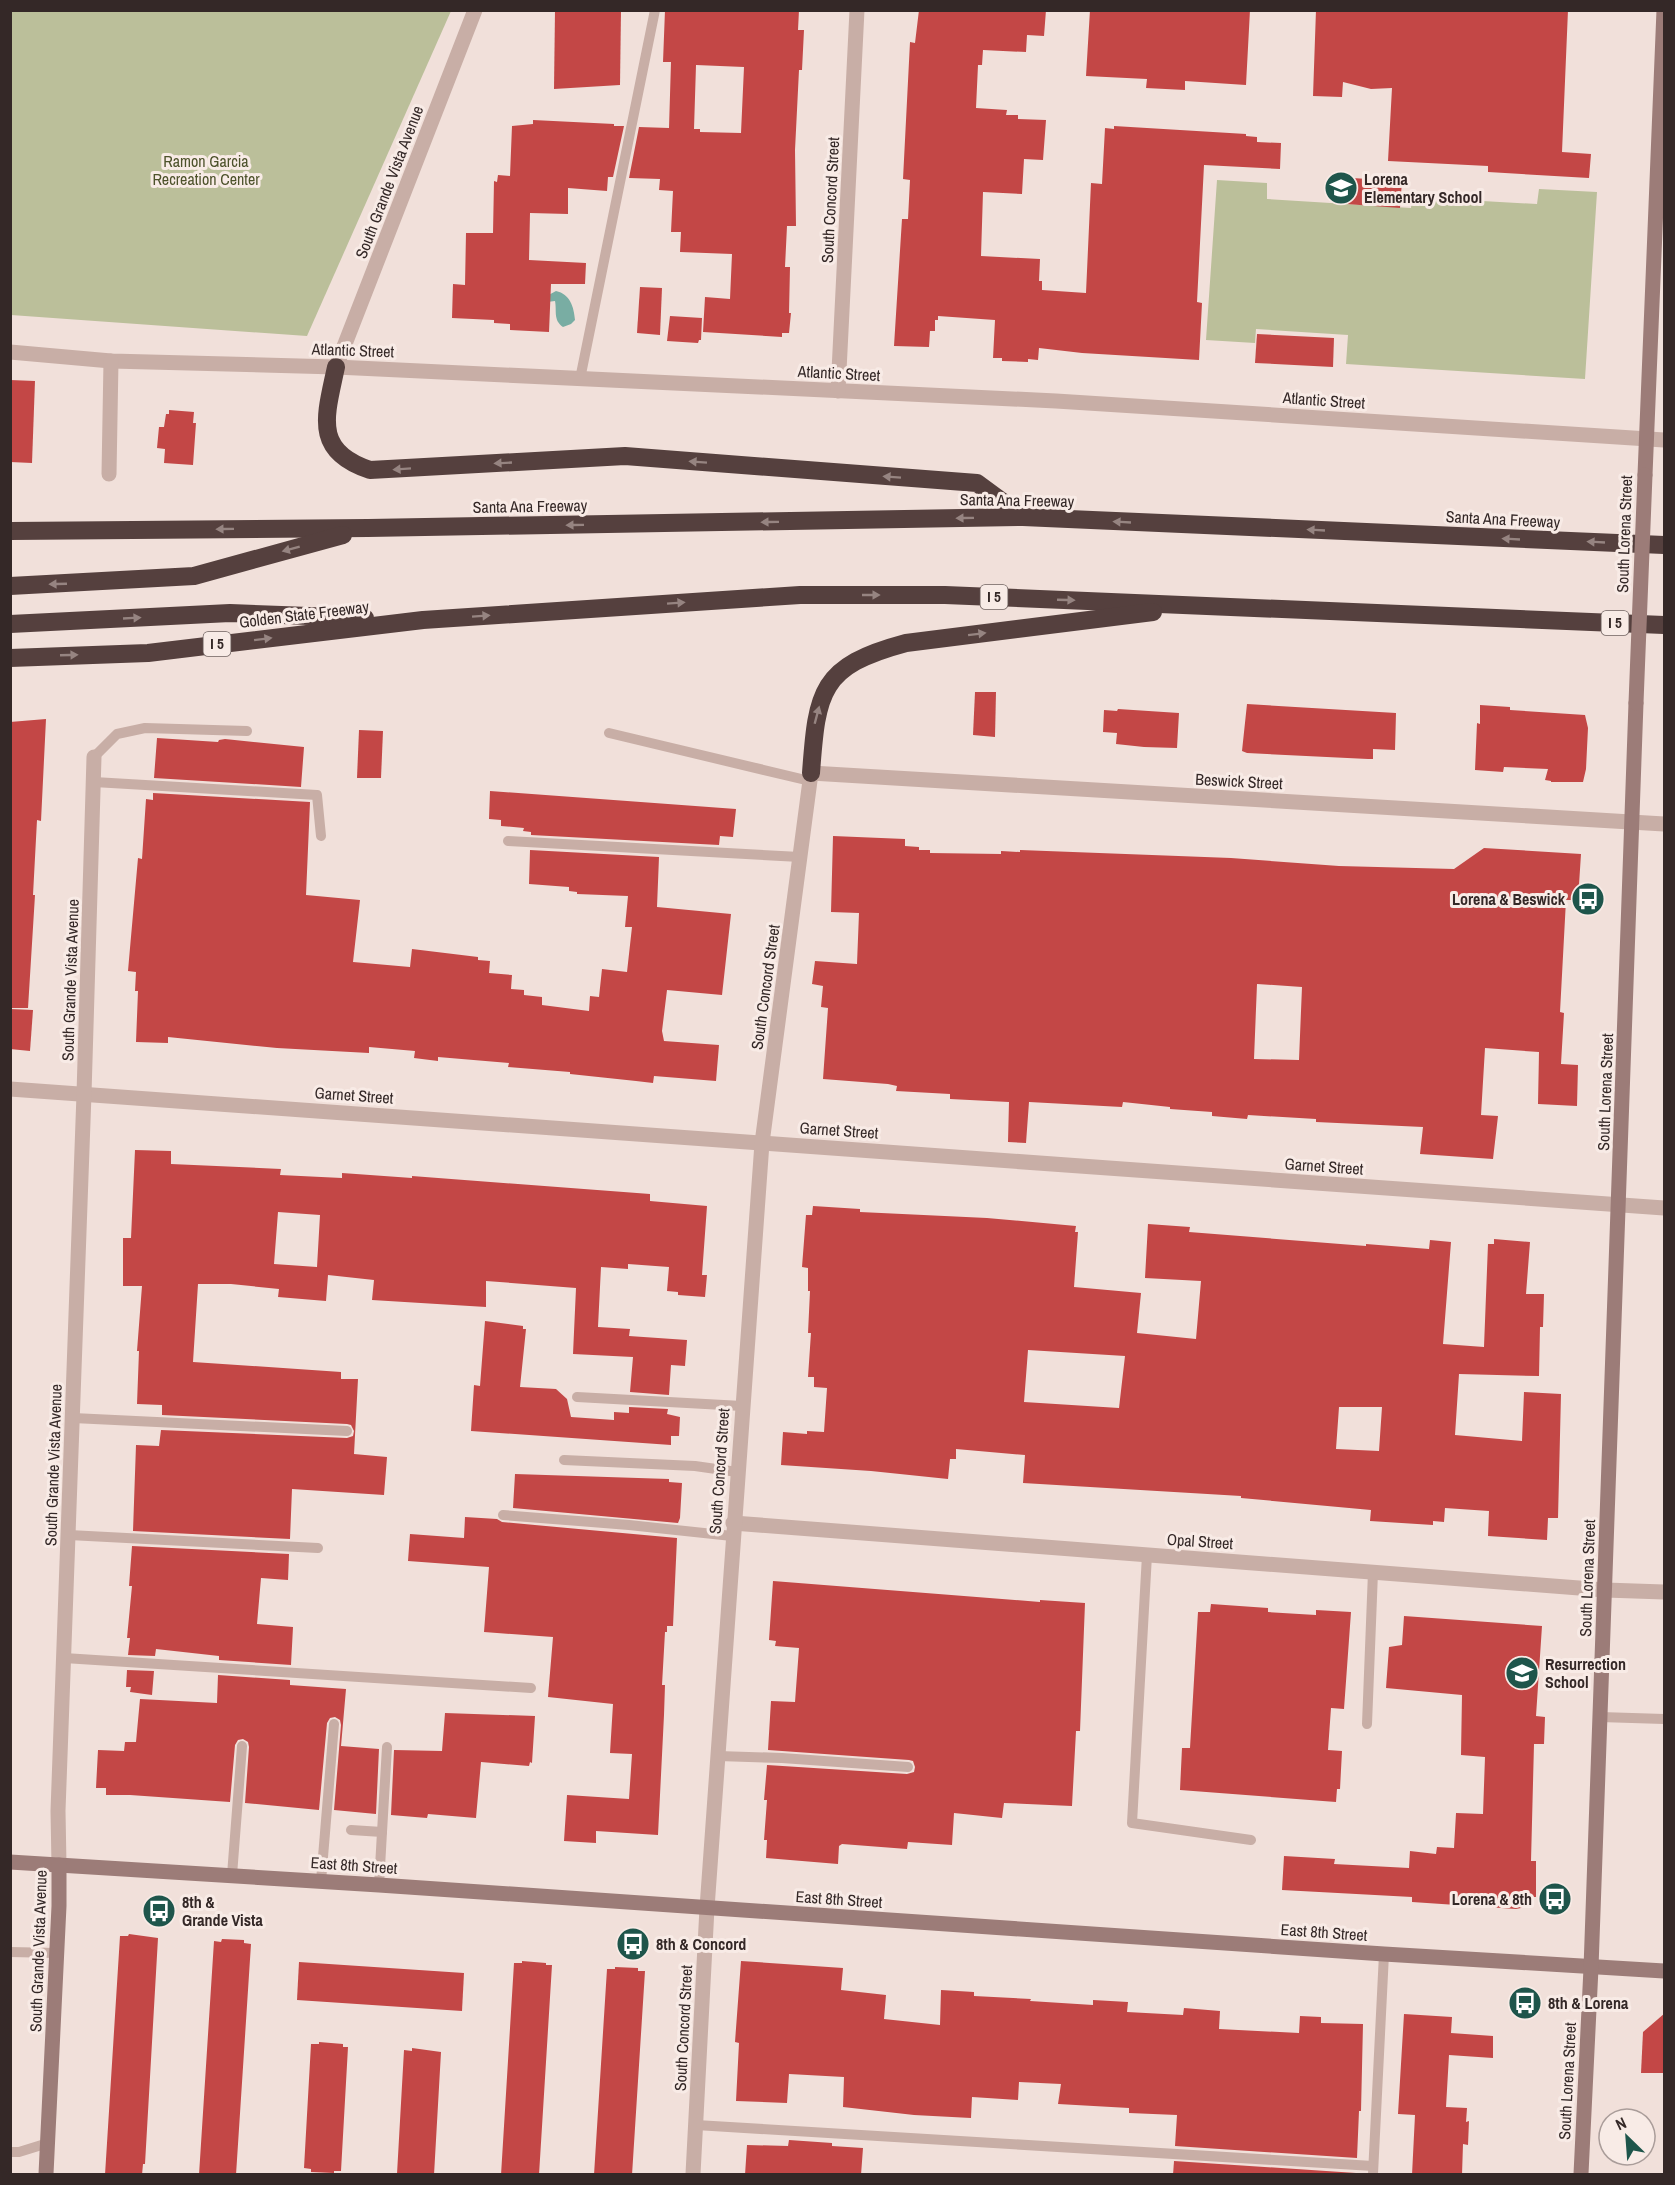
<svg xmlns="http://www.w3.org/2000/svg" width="1675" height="2185" viewBox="0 0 1675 2185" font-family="'Archivo Narrow',sans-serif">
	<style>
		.green { fill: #bbbf9a }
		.water { fill: #79ada3 }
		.building { fill: #c34746; fill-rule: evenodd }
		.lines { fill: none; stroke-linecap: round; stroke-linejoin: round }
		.lane { stroke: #c8aea6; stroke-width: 10 }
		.street { stroke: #c8aea6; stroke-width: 15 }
		.secondary { stroke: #9c7c78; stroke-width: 15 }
		.highway { stroke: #55403e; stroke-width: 18 }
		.secondary-bridge { stroke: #9c7c78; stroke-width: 15 }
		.oneway { fill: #968481 }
		.labels { text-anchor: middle; stroke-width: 6; stroke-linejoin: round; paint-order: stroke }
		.shield { fill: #f8ebe6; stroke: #6f6260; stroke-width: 1.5 }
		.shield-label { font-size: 15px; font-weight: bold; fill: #342827 }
		.park-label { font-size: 16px; fill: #4d522b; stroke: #f8ebe6 }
		.poi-label { font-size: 16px; font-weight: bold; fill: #342827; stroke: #f8ebe6; text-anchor: start }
		.street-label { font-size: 16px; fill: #342827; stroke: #f8ebe6 }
	</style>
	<rect width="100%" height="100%" fill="#f1e0da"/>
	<!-- green -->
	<g class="green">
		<path d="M10,11H451L307,336L11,315Z"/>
		<path d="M1217,180L1267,183V199L1411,208L1412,197L1537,204L1539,189L1597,192L1585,379L1346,364L1348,335L1256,329L1255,343L1206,340Z"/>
	</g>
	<!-- water -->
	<path class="water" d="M556,291C570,294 574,307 575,320L571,324L563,327C553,320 557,311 555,301L547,302L545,297Z"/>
	<!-- building -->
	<g class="building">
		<path d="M555,10H621L620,85L554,89Z"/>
		<path d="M665,10H799L798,30H804L802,70H799L795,150L796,226H787L785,267H790L789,313H791L789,333H782V337L703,332L705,297L730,299L732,254L680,252L681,232H671L673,191L659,190L660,179L629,178L639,127L669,128L671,62H663ZM696,65L744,67L741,133L700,132V129H694Z"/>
		<path d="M919,10H1046L1044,36L1027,35L1026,52L983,50L982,65H978L976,108L1007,110L1006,115H1018V119L1046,120L1043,160L1024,159L1022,194L983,192L981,256L1040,259L1039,281H1042V290L1086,293L1091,183L1102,184L1105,128L1114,129V126L1246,134V136L1257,137V142L1281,143L1280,169L1204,165L1197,302L1202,303L1199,360L1082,353L1039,348L1038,360L1028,359V362L1002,361V358H993L995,320L938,316V320H935V331H930L929,347L894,346L902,219H908L910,180L903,179L910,42L915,43Z"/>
		<path d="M1090,10H1250L1246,85L1185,81V90L1146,88L1147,79L1086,76Z"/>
		<path d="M1316,10H1568L1562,152L1591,154L1589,178L1488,172V166L1388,161L1392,88L1371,89L1343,82L1342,97L1313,96Z"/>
		<path d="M533,120L614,124V126H624L613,177H608L607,191L568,188V214L530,213L529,260L586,263L585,284H551L549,332L510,330V324L494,323V320L452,318L453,284L465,285L466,233H493L494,181L497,182L498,175L510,176L512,126L533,124Z"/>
		<path d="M1335,177L1402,181L1400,208L1333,203Z"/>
		<path d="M640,287L662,288L660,335L637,333Z"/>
		<path d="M670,316L702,318L701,340H699L698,343L667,341Z"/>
		<path d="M1257,334L1334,338L1333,367L1255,363Z"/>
		<path d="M10,380L35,381L32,463L10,462Z"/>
		<path d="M169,410L194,412L193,423H196L193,465L164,463L165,449L157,448L159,427H164L166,414H169Z"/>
		<path d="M975,692H996L995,737L973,735Z"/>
		<path d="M1247,704L1396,713L1395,750L1373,749V759H1368L1247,753L1242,751Z"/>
		<path d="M1480,705L1510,707V710L1585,715L1588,728L1586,769L1583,782H1551V781L1545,780L1548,769L1504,767L1503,772L1475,770L1477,723L1480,724Z"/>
		<path d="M1118,709L1179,713L1177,748L1144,747L1116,744L1117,733L1103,732L1104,710L1117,711Z"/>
		<path d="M46,719L41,821L37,820L33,895H35L28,1008H10V722Z"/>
		<path d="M359,730L383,731L381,778H357Z"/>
		<path d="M157,738L218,742L219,740L225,739L304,747L301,787L154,778Z"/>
		<path d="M490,791L736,809L733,837L720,836L719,845L531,835V832L523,831L524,828L501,826V820L489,819Z"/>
		<path d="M153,793L310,802L306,895L360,900L353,962L410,967L412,949L478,957V960L490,961L489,973L512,975L511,989L524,990V995L542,997V1005L589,1011L590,996L599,997L602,969L627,972L632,927H625L628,896L577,894V892L569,891V887L529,884L530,850L659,857L657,907L731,914L722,995L667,990L662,1031L664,1041L719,1045L716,1081L654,1076L653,1083L636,1081L570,1074V1072L508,1067L509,1063L438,1057V1061L414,1058L415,1051L369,1047V1053L277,1048L168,1037V1043L136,1042L138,991H135L136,972L128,971L130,948L138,858L142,859L146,799L153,800Z"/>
		<path d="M833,836L905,839V846L919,847V850H930V853L1001,854V851L1020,852V850L1231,858L1339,866L1454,869L1484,848L1581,854L1578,900H1566L1560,1012L1564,1013L1561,1064L1578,1065L1577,1106L1538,1104L1539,1052L1485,1048L1481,1115L1498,1116L1493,1159L1420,1154L1423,1127L1316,1122V1119L1248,1115L1247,1119L1212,1116V1112L1170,1109V1107L1123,1102L1122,1107L1029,1102L1026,1143L1008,1142L1009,1102L950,1099V1094L896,1091L897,1086L888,1084L823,1079L828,1008L821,1007L823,986L812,984L815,961L857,964L859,913L831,912ZM1257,984L1302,987L1299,1060L1254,1059Z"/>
		<path d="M10,1009L33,1010L30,1051L10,1049Z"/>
		<path d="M135,1150L171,1151V1164L281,1169L280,1175L342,1178V1173L412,1178V1176L650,1194V1201L707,1206L702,1275H707L705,1297L678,1295V1292L667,1291L669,1267L628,1264V1269L601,1267L598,1327L630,1329L629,1336L687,1340L685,1366L671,1365L669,1395L630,1392L633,1357L573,1354L576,1288L486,1281V1307L372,1300L374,1280L328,1275L326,1301L278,1297L279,1289L231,1284H198L193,1362L341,1372V1379H358L354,1454L387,1457L384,1495L292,1489L290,1539L133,1531L136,1445L159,1446L161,1430L347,1438L353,1436L354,1431L351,1425L347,1424L162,1415V1405L137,1404L139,1351H137L142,1286H123V1238H131ZM278,1212L320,1215L317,1267L274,1264Z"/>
		<path d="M813,1206L860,1209V1212L987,1218L1076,1226L1075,1232H1078L1074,1287L1141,1293L1137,1333L1196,1339L1201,1281L1145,1278L1148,1224L1190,1227L1189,1232L1366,1246V1244L1429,1249L1430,1240L1451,1242L1443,1344L1484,1347L1488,1244H1494V1239L1530,1242L1526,1294H1544L1543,1327H1540L1539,1376L1459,1374L1455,1435L1522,1441L1524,1392L1561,1394L1558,1518H1548L1547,1540L1488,1536L1489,1511L1445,1508L1444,1522L1433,1521V1525L1370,1521L1371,1510L1241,1498V1496L1023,1483L1025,1455L956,1449V1459H950L948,1479L871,1471L781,1465L783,1432L807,1434V1431L824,1432L827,1388L814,1387V1377H808L811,1333H808L810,1291H808V1268L802,1267L806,1215H812ZM1028,1350L1125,1356L1119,1408L1024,1402ZM1339,1407H1382L1379,1451L1336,1449Z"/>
		<path d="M485,1321L523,1326V1329H526L520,1387L556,1389L567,1399L571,1417L614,1420V1412L629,1413V1407L668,1409L667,1414L680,1417L679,1436H671V1445L471,1431L474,1385L480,1386Z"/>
		<path d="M515,1474L669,1479V1482L682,1483L680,1518L678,1523L513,1508Z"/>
		<path d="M465,1517L497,1519L502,1522L677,1538L673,1626H667V1632H665L662,1685H665L664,1715L658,1835L596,1831V1843L564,1841L567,1795L629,1799L632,1754L610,1753L613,1704L548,1697L553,1637L484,1632L489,1567L408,1561L410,1534L464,1538Z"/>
		<path d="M132,1546L289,1554L288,1580L261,1578L257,1624L293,1627L291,1665L219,1660V1656L156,1649L155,1656L128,1655L130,1638H127L132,1586H129Z"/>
		<path d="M773,1581L1040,1602V1600L1085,1603L1080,1731H1076L1072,1806L1004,1803L1002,1818L954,1813L952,1845L908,1842L907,1849L842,1844L839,1846L838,1864L766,1858L767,1840H764L767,1800H764L767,1765L907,1774L914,1772L915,1767L913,1761L909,1760L768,1750L771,1701L795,1702L799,1648L775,1646L776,1641L769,1640Z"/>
		<path d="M1211,1604L1268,1608V1612L1316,1615V1610L1351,1612L1344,1709L1331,1708L1328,1750L1342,1751L1340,1789H1337L1336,1802L1180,1790L1182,1748H1190L1198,1612H1210Z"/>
		<path d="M1404,1616L1542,1626L1536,1716L1545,1717L1544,1744H1534L1531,1861H1536V1897H1526V1907L1516,1909L1412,1902V1897L1282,1890L1284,1856L1335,1859L1334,1864L1409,1868L1410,1851L1436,1854L1437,1847L1454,1848L1456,1813L1483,1814L1485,1757L1461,1755L1462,1695L1386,1688L1389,1647L1402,1645Z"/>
		<path d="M127,1670L154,1671L152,1695L130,1692L131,1687H126Z"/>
		<path d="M218,1675L290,1680V1685L346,1689L341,1746L379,1749L376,1814L334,1810L341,1725L340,1720L335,1717L330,1718L327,1723L319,1810L245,1803L249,1747L248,1742L243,1739L238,1740L235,1745L230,1802L130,1795H106V1788H96L98,1750L124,1751L125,1742H136L140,1699L217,1703Z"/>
		<path d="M445,1713L535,1716L532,1763L530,1762L529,1766L481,1762L476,1818L428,1814L427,1818L391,1815L394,1750L442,1751Z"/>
		<path d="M129,1934L158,1938L145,2164H143L142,2175H105L120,1936H128Z"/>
		<path d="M222,1939L244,1940V1943L251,1944L236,2175H199L214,1941L221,1942Z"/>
		<path d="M522,1961L546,1963V1965H552L539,2175H501L514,1963H522Z"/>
		<path d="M741,1961L843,1968L841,1990L886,1995L884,2019L940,2025L941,1990L974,1992V1996L1031,1999L1030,2001L1093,2005V2000L1128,2002L1127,2012L1183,2015L1184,2008L1220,2011L1219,2029L1299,2033L1300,2016L1321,2017V2023L1363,2024L1361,2111H1359L1357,2158L1175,2146L1177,2115L1129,2113V2108L1058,2104L1061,2084L1019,2082L1018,2100L972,2097L971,2118L914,2115L843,2107L844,2077L789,2074L787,2103L736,2101L739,2043L735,2042Z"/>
		<path d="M299,1962L464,1973L462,2011L297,2000Z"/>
		<path d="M615,1967L638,1968V1971H645L632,2175H594L607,1969H615Z"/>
		<path d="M1665,2013V2073H1641L1643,2032Z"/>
		<path d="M1404,2014L1452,2017L1451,2033L1493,2036V2058L1449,2055L1446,2107L1467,2108L1466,2122L1469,2121L1468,2145L1463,2144L1462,2175H1412L1415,2115L1398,2114Z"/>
		<path d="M319,2042L343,2044V2047H348L341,2171H334V2173L311,2172V2169L304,2168L311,2044H319Z"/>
		<path d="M412,2048L441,2052L434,2175L397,2174L404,2050L412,2051Z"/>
		<path d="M789,2140L832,2143V2146L863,2148L861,2175H745L747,2145L788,2146Z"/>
		<path d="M1174,2161L1356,2173V2175H1173Z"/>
	</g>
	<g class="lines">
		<!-- lane -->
		<g class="lane">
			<path d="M580,379L655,10"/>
			<path d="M609,733L810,781"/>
			<path d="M94,757L117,734L145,728L247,731"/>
			<path d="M94,782L317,795L321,836"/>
			<path d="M508,841L800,857"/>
			<path d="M577,1397L742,1406"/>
			<path d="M73,1418L347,1431"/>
			<path d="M564,1460L695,1466L737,1472"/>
			<path d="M503,1515L629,1525L732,1536"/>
			<path d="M69,1535L318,1548"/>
			<path d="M1147,1555L1132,1823L1251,1840"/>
			<path d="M64,1658L531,1688"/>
			<path d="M1600,1717L1664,1719"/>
			<path d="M1367,1724L1373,1572"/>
			<path d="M718,1756L782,1758L908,1767"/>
			<path d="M351,1830L382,1832L379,1885"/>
			<path d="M382,1832L387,1747"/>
			<path d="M232,1875L242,1746"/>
			<path d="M321,1881L334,1724"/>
			<path d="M10,1952L57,1953"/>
			<path d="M696,2125L1373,2166"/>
			<path d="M10,2152H19L48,2143"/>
			<path d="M1373,2174L1384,1954"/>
		</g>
		<!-- street -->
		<g class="street">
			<path d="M10,352L111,361L336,367L1056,401L1664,440"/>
			<path d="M336,367L475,10"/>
			<path d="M838,391L857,10"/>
			<path d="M109,474L111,361"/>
			<path d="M10,1089L1664,1208"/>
			<path d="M733,1523L1605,1590L1664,1592"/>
			<path d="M59,1865L58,1811L84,1094L94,757"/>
			<path d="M693,2174L707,1908L762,1143L811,773L1664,824"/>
		</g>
		<!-- secondary -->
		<g class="secondary">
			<path d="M1645,475L1664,10"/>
			<path d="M10,1862L379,1885L1384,1954L1664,1971"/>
			<path d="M46,2174L59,1906V1865"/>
			<path d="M1581,2174L1591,1968L1636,703"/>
		</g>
		<!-- highway -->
		<g class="highway">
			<path d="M336,367C326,415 312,451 370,470L625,456L977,483L1023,517"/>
			<path d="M10,531L368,528L1023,517L1664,545"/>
			<path d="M10,586L194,576L343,535"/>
			<path d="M10,624L230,613L365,618"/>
			<path d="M10,658L148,653L423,620L800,595H945L1664,625"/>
			<path d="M811,773C817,691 820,666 906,643L1153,612"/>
		</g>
		<!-- secondary-bridge -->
		<path class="secondary-bridge" d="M1636,703L1645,475"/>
	</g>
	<!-- one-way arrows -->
	<defs><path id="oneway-solid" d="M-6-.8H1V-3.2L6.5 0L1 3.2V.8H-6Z" transform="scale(1.5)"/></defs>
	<g class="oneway">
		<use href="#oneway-solid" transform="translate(698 462) rotate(-176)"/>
		<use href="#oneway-solid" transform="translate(503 463) rotate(177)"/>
		<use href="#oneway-solid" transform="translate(402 469) rotate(176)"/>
		<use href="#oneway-solid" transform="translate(892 477) rotate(-176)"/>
		<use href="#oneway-solid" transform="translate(965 518) rotate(179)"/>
		<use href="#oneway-solid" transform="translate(770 522) rotate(179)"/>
		<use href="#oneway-solid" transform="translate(1122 522) rotate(-177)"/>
		<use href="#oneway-solid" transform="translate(575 525) rotate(179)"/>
		<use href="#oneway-solid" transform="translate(225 529) rotate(179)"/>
		<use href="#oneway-solid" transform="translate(1316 530) rotate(-177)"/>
		<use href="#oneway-solid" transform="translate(1511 539) rotate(-177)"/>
		<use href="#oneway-solid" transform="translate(1596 542) rotate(-177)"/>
		<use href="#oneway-solid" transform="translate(291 549) rotate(165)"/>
		<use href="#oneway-solid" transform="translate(58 584) rotate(178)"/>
		<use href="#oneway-solid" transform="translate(871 595)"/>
		<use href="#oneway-solid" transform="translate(1066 600) rotate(2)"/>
		<use href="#oneway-solid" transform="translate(676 603) rotate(-4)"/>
		<use href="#oneway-solid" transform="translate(481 616) rotate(-4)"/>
		<use href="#oneway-solid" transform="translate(132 618) rotate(-3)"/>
		<use href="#oneway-solid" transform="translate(977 634) rotate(-7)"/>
		<use href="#oneway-solid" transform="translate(263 639) rotate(-7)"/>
		<use href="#oneway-solid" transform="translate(69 655) rotate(-2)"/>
		<use href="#oneway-solid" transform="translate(817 715) rotate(-75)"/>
	</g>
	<!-- icons -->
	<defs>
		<symbol id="school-disc" viewBox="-11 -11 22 22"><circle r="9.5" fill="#1e554b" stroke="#f8ebe6"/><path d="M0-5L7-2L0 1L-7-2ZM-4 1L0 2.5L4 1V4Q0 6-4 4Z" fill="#fff"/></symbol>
		<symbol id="bus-disc" viewBox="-11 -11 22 22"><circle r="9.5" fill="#1e554b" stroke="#f8ebe6"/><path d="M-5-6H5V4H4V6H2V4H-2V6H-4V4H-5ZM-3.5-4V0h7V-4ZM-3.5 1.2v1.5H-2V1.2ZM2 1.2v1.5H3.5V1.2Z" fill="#fff"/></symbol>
	</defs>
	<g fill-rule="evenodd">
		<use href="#school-disc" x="1322" y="169" width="38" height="38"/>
		<use href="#bus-disc" x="1569" y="880" width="38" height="38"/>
		<use href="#school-disc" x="1503" y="1654" width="38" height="38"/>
		<use href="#bus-disc" x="1536" y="1880" width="38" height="38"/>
		<use href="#bus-disc" x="140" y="1892" width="38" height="38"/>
		<use href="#bus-disc" x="614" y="1925" width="38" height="38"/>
		<use href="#bus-disc" x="1506" y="1984" width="38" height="38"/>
	</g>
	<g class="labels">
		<!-- shield labels -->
		<g class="shield">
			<rect x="980.5" y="585" width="27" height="24" rx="4.5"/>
			<rect x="1601.5" y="611" width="27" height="24" rx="4.5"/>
			<rect x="203.5" y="632" width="27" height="24" rx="4.5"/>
		</g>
		<g class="shield-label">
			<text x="994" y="602">I 5</text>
			<text x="1615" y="628">I 5</text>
			<text x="217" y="649">I 5</text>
		</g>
		<!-- park labels -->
		<g class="park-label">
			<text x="206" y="167">Ramon Garcia<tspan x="206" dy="18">Recreation Center</tspan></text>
		</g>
		<!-- poi labels -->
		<g class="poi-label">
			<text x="1364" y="185">Lorena<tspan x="1364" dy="18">Elementary School</tspan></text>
			<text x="1565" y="905" text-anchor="end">Lorena &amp; Beswick</text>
			<text x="1545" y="1670">Resurrection<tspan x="1545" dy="18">School</tspan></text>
			<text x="1532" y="1905" text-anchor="end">Lorena &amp; 8th</text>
			<text x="182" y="1908">8th &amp;<tspan x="182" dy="18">Grande Vista</tspan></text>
			<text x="656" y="1950">8th &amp; Concord</text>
			<text x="1548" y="2009">8th &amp; Lorena</text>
		</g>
		<!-- street labels -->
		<g class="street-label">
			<text transform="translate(389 182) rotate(-69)" y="6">South Grande Vista Avenue</text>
			<text transform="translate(830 200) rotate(-87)" y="6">South Concord Street</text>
			<text transform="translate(353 350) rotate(2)" y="6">Atlantic Street</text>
			<text transform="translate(839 373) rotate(3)" y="6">Atlantic Street</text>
			<text transform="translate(1324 400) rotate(4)" y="6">Atlantic Street</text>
			<text transform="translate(1017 500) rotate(1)" y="6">Santa Ana Freeway</text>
			<text transform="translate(530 506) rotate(-1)" y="6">Santa Ana Freeway</text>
			<text transform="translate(1503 519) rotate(3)" y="6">Santa Ana Freeway</text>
			<text transform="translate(1624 534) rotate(-88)" y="6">South Lorena Street</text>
			<text transform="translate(304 614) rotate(-7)" y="6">Golden State Freeway</text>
			<text transform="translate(1239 781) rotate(3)" y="6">Beswick Street</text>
			<text transform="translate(70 980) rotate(-88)" y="6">South Grande Vista Avenue</text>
			<text transform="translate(765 987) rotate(-82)" y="6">South Concord Street</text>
			<text transform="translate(1605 1092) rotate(-88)" y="6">South Lorena Street</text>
			<text transform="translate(354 1095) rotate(4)" y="6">Garnet Street</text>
			<text transform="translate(839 1130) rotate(4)" y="6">Garnet Street</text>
			<text transform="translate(1324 1166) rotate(4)" y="6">Garnet Street</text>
			<text transform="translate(53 1465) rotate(-88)" y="6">South Grande Vista Avenue</text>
			<text transform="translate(719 1471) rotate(-86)" y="6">South Concord Street</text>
			<text transform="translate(1200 1541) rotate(4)" y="6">Opal Street</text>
			<text transform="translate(1587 1578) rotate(-88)" y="6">South Lorena Street</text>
			<text transform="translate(354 1865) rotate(4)" y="6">East 8th Street</text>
			<text transform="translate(839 1899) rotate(4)" y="6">East 8th Street</text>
			<text transform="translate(1324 1932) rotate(4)" y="6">East 8th Street</text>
			<text transform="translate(38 1951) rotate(-88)" y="6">South Grande Vista Avenue</text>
			<text transform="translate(683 2028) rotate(-87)" y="6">South Concord Street</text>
			<text transform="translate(1567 2081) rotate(-87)" y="6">South Lorena Street</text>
		</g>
	</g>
	<!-- border -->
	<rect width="1675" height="2185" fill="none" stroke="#342827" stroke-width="24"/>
	<!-- north arrow -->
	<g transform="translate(1627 2137) rotate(335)"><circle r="28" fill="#f8ebe6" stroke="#aa9d9a" stroke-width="1.5"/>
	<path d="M0-4.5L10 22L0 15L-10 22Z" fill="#1e554b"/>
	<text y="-9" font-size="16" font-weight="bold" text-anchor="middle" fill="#342827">N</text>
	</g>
</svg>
